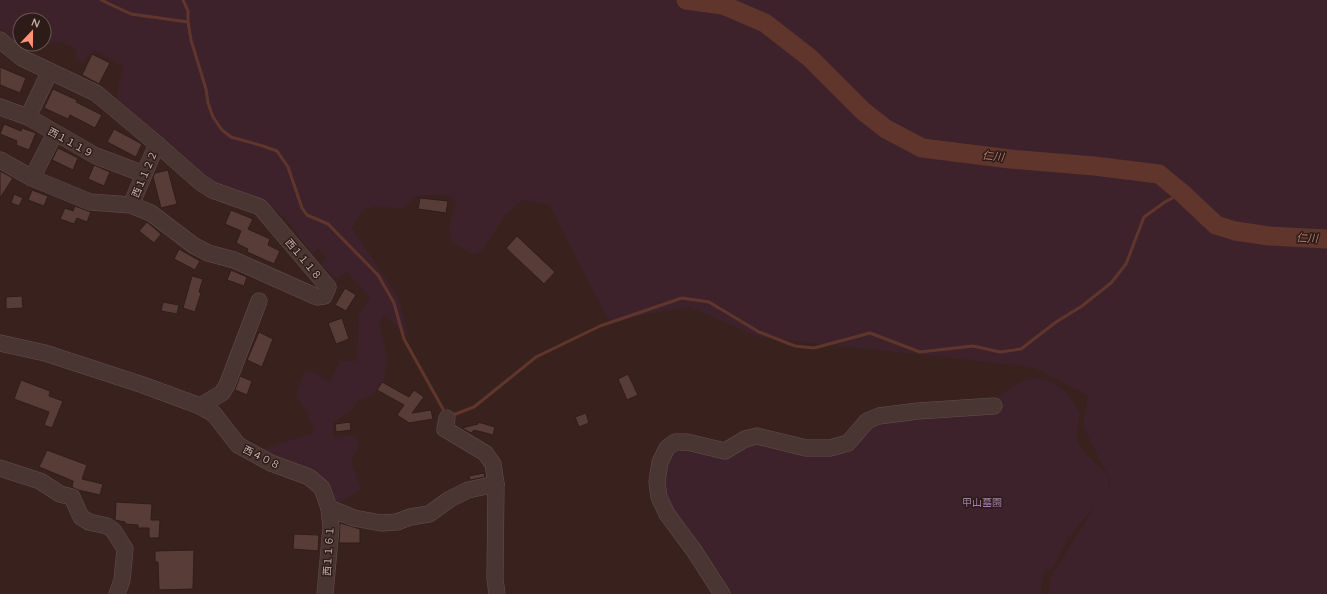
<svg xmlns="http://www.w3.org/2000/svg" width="1327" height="594" viewBox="0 0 1327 594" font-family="Quicksand,'Noto Sans JP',sans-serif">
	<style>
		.green { fill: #3d222c }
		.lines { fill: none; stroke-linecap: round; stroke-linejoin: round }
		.stream { stroke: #60362c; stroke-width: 3 }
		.river { stroke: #60362c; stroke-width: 19 }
		.building { fill: #573c37; stroke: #2f1d19 }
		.minor-casing { stroke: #64504c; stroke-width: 17 }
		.minor { stroke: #493531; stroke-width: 16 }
		.labels { text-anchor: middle; stroke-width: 3; stroke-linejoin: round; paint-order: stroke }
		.street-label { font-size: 10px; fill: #c6b0ab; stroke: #2d1b17 }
		.park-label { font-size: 10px; fill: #a580ad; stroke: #2d1b17 }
		.water-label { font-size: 11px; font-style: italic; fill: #b27b6f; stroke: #2d1b17 }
	</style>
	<rect width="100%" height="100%" fill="#39221d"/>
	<!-- green -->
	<path class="green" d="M0,0H1327V594H1049L1050,578L1096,505L1068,538L1052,570L1046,569L1041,582L1042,594H727L670,513L661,482L671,450L747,442L830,452L870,424L993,401L1019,382L1034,378L1051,381L1068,394L1080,414C1079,422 1076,431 1077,439C1080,455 1108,468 1109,482C1109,484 1108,486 1108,488L1111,482L1083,426L1088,396L1033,367L757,337L690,307L609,321L549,205L522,200L506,214L483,249L475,255L451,242L449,227L456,204L452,197L439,194L416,196L405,207L401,208H394L378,206L363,210L352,228L398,297L410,340L385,315L379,322L387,356L384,380L373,395L359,400L350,412L333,423V437L354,435L360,444L351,460L361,490L334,506L323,478L313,472L266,460L268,447L314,433L308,414L296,395L304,373L309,370L330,382L340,361H357L359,315L370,297L347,272L337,279L321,265L327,257L318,249L312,254L285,218L266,203L215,184L198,172L179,151L116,98L123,66L94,50L83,63L75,58L77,50L59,41L39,47L28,44H44V20H20V41L12,39L0,29Z"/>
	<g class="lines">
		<!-- stream -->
		<g class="stream">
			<path d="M101,0L131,14L188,22"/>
			<path d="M183,0L188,11V22L191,40L206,89L208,103L213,117L222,130L231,137L263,146L277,151L288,167L302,208L307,215L328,224L378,275L394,303L404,339L443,409"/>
			<path d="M453,415L474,407L536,357L600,326L682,298L709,302L759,332L795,346L814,348L870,333L920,352L973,346L1000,352L1021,349L1056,322L1082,306L1111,283L1126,264L1144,217L1165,202L1182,193"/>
		</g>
		<!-- river -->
		<path class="river" d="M686,0L723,5L765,23L810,58L863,111L886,129L922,148L1010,159L1094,166L1159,174L1182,193L1216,225L1235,231L1269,236L1327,239"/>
	</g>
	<!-- building -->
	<g class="building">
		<path d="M92,54L110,63L99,84L82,75Z"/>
		<path d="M0,67L26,78L20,93L0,85Z"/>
		<path d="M53,89L77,100L76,102L102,115L95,128L70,115L68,119L44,108Z"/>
		<path d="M4,124L21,131L22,128L36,133L29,150L16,145L17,141L0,134Z"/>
		<path d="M114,129L142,144L136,157L107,142Z"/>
		<path d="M58,148L78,158L73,170L52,160Z"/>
		<path d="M94,165L110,172L104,186L88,179Z"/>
		<path d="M168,170L177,204L161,208L153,177L155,173Z"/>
		<path d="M0,171L13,178L0,198Z"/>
		<path d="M32,190L48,196L44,206L28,200Z"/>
		<path d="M14,194L23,198L19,206L11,203Z"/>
		<path d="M420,198L448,201L446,213L418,209Z"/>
		<path d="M75,206L91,212L87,222L77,218L74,224L60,219L65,208L73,211Z"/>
		<path d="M231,210L253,219L248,229L270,239L268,245L280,251L274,264L247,252L248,249L236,243L241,231L225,224Z"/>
		<path d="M147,222L161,234L154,243L139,231Z"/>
		<path d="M517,236L555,272L544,284L506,248Z"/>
		<path d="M179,249L200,261L195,270L174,259Z"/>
		<path d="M231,270L247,277L244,286L227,280Z"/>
		<path d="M192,276L203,279L199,292L201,293L195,312L183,308Z"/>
		<path d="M345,288L356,295L346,311L335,305Z"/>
		<path d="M22,296L23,308L6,309V297Z"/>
		<path d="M163,302L179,305L177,314L161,311Z"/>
		<path d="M342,318L349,339L336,344L328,323Z"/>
		<path d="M259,332L273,339L262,367L247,360Z"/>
		<path d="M628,374L638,395L627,400L618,379Z"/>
		<path d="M240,376L252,381L247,395L235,390Z"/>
		<path d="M21,380L50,391L49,396L63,401L52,428L44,425L49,412L14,399Z"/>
		<path d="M382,382L409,397L414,390L424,397L412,413L431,410L433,419L409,423L397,415L404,405L377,390Z"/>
		<path d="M586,413L589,423L579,427L575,417Z"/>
		<path d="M350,422L351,430L336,432L335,424Z"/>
		<path d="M478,422L495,427L493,435L474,430L471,433L462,428L478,424Z"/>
		<path d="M47,450L87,465L82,479L103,484L100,495L78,490L72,487L73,481L39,467Z"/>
		<path d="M484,473L485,477L470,480L469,476Z"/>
		<path d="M116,502L152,504L151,520H160L159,538H149V528H138V525L125,524V522L115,520Z"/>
		<path d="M340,523L360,529V543H339Z"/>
		<path d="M294,534L319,535L318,551L293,549Z"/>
		<path d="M194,550L193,589L159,590L158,562H155V551Z"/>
	</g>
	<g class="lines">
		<defs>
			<g id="minor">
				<path d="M0,40L22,58L96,93L157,144L200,182L212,190L260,207L328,287L324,296L317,297L234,260L208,253L193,245L151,213L131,205L90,202L32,178L0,160"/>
				<path d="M0,107L28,117L96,156L144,174"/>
				<path d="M28,117L50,71"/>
				<path d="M32,178L55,133"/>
				<path d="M131,205L157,144"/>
				<path d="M0,343L45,353L143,385L200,406L214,414L238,445L271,463L309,477L322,488L329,508L354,518L381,523L397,522L410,517L429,514L450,499L468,490L496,484"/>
				<path d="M200,406L222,393L227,385L259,301"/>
				<path d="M447,418L445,429L485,453L493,464L496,484L495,579L497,594"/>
				<path d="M0,468L40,481L60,494L72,497L81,517L89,522L107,526L113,530L125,549L122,580L117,594"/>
				<path d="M325,594L331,527L329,508"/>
				<path d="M722,594L695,552L667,514L659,497L657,482L660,462L667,448L675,442H687L725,451L745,439L757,436L806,448H830L848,443L867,421L879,416L918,411L994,406"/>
			</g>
		</defs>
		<!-- minor casing -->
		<use href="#minor" class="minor-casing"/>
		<!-- minor -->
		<use href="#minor" class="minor"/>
	</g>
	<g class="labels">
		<!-- street labels -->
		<g class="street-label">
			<text transform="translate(71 142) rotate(29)" y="4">西１１１９</text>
			<text transform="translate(144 174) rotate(-67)" y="4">西１１２２</text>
			<text transform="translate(304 259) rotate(50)" y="4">西１１１８</text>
			<text transform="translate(262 457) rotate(26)" y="4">西４０８</text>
			<text transform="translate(328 551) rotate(-86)" y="4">西１１６１</text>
		</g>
		<!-- park labels -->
		<g class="park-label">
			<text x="982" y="506">甲山墓園</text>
		</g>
		<!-- water labels -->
		<g class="water-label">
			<text transform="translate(993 156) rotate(6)" y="4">仁川</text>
			<text transform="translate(1307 238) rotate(2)" y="4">仁川</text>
		</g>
	</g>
	<!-- north arrow -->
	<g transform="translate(32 32) rotate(22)"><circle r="19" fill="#2d1b17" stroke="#6a5752"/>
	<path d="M0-3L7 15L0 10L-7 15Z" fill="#ff9477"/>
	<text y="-6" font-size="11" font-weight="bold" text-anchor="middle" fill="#c6b0ab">N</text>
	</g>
</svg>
